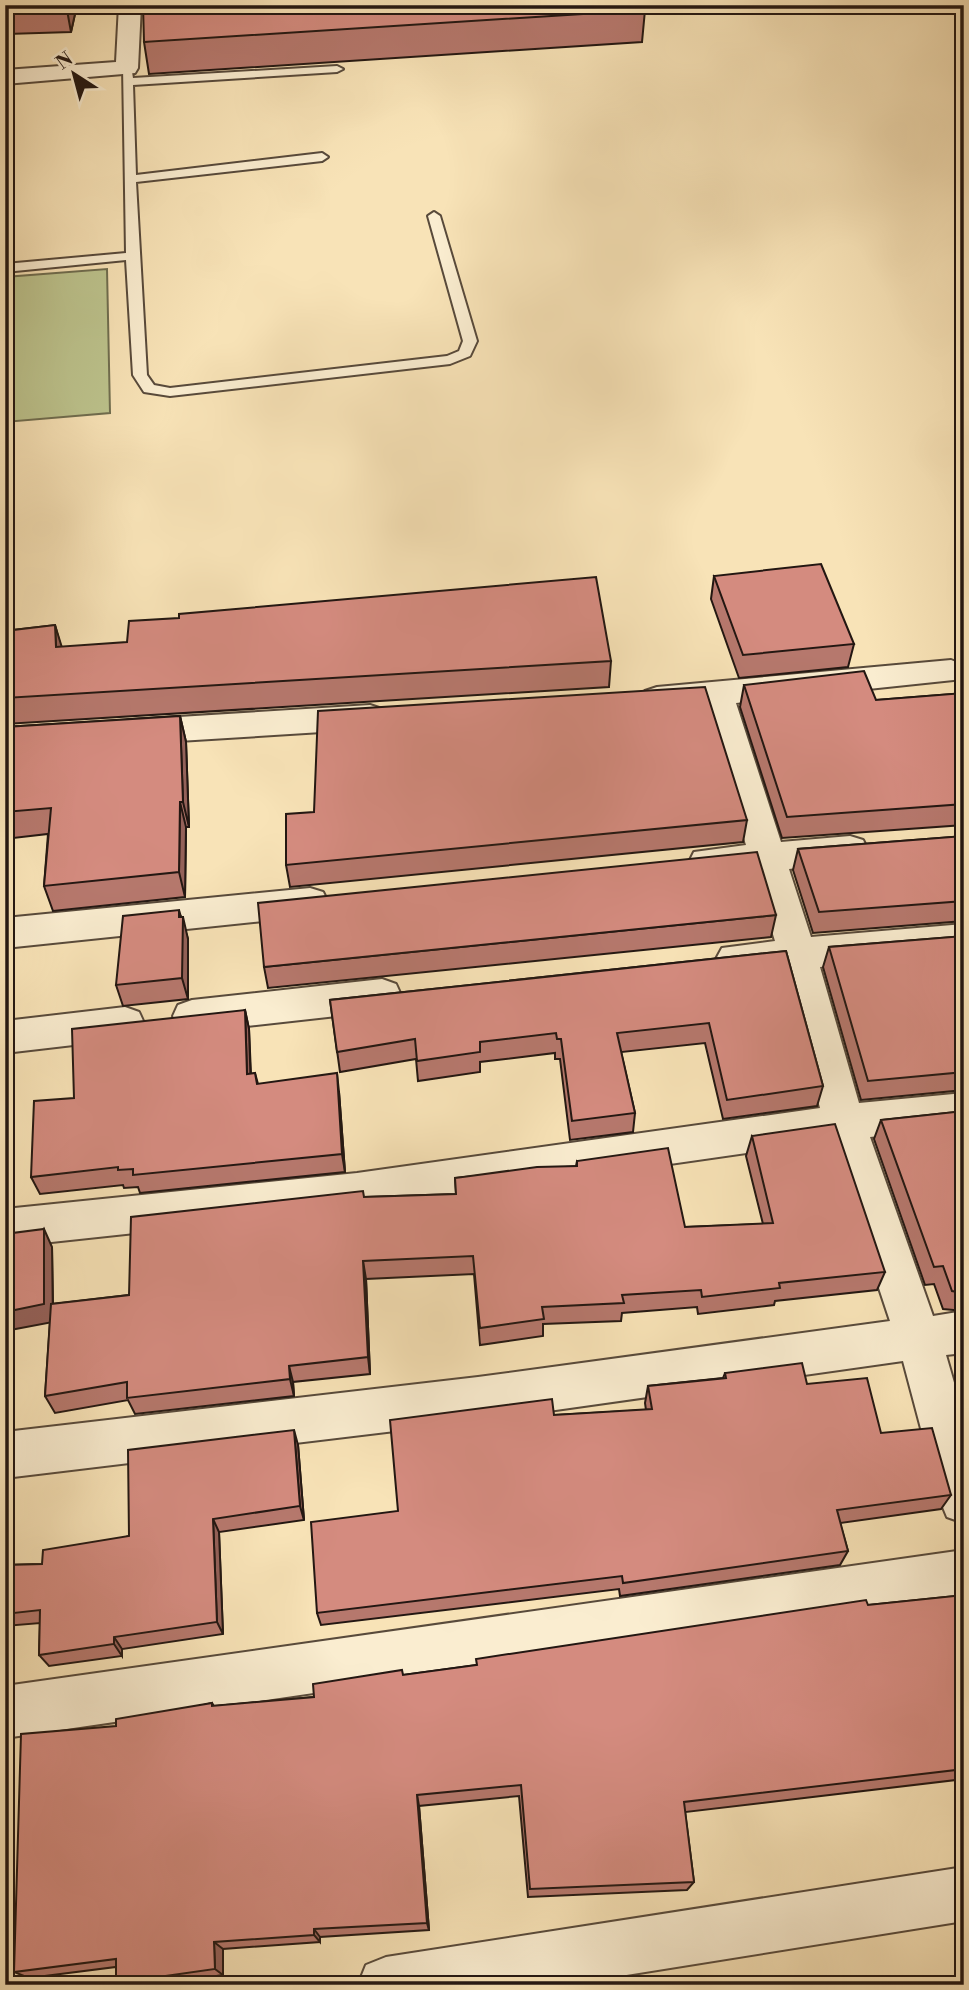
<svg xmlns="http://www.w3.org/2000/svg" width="969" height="1990" viewBox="0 0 969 1990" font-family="'Libre Bodoni',serif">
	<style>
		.green { fill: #bdc48e; stroke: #706e50; stroke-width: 2 }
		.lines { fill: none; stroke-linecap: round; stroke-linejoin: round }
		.service-casing { stroke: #584a3b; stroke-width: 4 }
		.minor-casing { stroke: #584a3b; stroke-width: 4 }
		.service { fill: #faedd0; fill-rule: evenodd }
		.minor { fill: #faedd0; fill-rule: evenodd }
		.wall { fill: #b6786d; stroke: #231712; stroke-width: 2 }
		.shaded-wall { fill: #946159; stroke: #231712; stroke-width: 2 }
		.building { fill: #d48b7f; stroke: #231712; stroke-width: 2 }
	</style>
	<rect width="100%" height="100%" fill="#f8e3b7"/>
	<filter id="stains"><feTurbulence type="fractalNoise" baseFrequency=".00286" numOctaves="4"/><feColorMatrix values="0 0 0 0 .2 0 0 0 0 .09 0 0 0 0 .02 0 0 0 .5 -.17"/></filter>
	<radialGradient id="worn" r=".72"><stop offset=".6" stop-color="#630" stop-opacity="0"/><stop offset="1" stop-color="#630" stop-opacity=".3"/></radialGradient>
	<!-- green -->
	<path class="green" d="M107,269L110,413L5,422V277Z"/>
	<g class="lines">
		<defs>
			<path id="service" d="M123,66H131L133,78L337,66L343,69L337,72L133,85L136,175L322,153L328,157L322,161L136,182L147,375L154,385L170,388L447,356L459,351L463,341L428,216L434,212L440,216L477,341L470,356L450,364L170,396L144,392L133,375L126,260L5,272V264L126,253Z"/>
			<g id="minor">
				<path d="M119,5H141L138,68L135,73L5,84V70L116,62Z"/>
				<path d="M951,660L964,665L963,679L736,703L781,842L850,836L863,840L868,850L863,860L789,869L811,937L964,924V954L820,967L859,1103L964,1093V1127L870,1137L933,1316L964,1311V1353L946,1355L964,1417V1523L947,1517L940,1500L903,1361L478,1421L5,1478V1432L478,1377L890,1321L830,1141L357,1209L5,1247V1209L357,1173L820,1108L783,970L735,974L722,970L716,959L722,948L775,941L754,872L707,876L694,872L689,862L694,852L746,845L704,706L657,711L645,707L640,699L645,691L657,687Z"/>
				<path d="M370,705L382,709L387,717L382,725L370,729L130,744L118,741L113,732L118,723L130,720Z"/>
				<path d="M310,888L323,892L328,902L323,912L310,916L5,948V918Z"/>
				<path d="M382,979L396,984L401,995L396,1006L382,1011L192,1032L178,1027L173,1016L178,1005L192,1000Z"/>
				<path d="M125,1007L139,1012L144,1023L139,1034L125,1039L5,1053V1021Z"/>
				<path d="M964,1550V1598L5,1738V1686Z"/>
				<path d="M964,1867V1921L564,1985H358L366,1965L386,1957Z"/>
			</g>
		</defs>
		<!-- service casing -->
		<use href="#service" class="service-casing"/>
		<!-- minor casing -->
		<use href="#minor" class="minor-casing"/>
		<!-- service -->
		<use href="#service" class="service"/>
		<!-- minor -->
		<use href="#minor" class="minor"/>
	</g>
	<!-- wall -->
	<g class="wall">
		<path d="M5,5H77L71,32L7,34L5,25Z"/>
		<path d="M295,10H645L642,42L149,74L144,42Z"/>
		<path d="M714,576L854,644L848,667L739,678L711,599Z"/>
		<path d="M55,625L61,647L611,661L609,687L5,724V631Z"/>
		<path d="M744,685L876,700L964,693V825L782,838L740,707Z"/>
		<path d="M180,716L186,742L189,827H186L185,897L53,911L44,886L48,834L5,839V727Z"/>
		<path d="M314,812L747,820L743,842L290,887L286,865Z"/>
		<path d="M964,836V921L813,933L793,870L798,849Z"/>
		<path d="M776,915L771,937L268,988L264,967Z"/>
		<path d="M181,917L188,939V999L123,1006L116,985Z"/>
		<path d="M964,936V1090L861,1100L823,967L829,947Z"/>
		<path d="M786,951L823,1086L817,1106L723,1119L705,1043L621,1052L635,1113L633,1132L570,1140L560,1059H555V1053L480,1062V1072L418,1081L416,1059L340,1072L330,1000Z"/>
		<path d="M245,1010L249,1029L251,1074L255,1073L258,1084L339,1092L345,1172L140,1193L138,1187L124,1188L123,1185L40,1194L31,1177L74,1098Z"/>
		<path d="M964,1111V1311L943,1309L934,1284L925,1285L874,1139L881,1120Z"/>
		<path d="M752,1136L885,1272L877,1290L775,1301L774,1305L698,1314L697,1307L622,1313L621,1321L543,1324V1336L480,1345L474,1274L366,1279L370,1374L293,1382L294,1396L135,1414L128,1400L55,1413L45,1396L50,1322L52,1247L53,1304L129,1295L364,1197L456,1194L455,1178L576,1166L577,1161L685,1227L763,1224L746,1156Z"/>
		<path d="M964,1349V1373L959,1356Z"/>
		<path d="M725,1373L807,1384L881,1433L951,1495L941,1509L840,1523L848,1551L840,1565L620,1596L619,1589L321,1625L317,1613L398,1511L554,1415L646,1410L645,1403L648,1386L723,1378Z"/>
		<path d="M298,1445L304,1520L219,1532L223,1634L122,1649V1656L49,1666L39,1655L40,1623L5,1626V1565L42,1564L129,1536Z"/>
		<path d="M964,1595V1779L685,1812L694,1882L687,1890L528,1897L519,1796L419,1806L429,1930L320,1937V1942L223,1949V1975L155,1985H120L116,1983V1967L29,1978L14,1972L116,1726L212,1703L214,1706L314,1697L403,1675L476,1665L868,1605Z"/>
		<path d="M964,1932V1943L960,1933Z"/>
	</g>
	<!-- shaded-wall -->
	<g class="shaded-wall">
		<path d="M68,5H77L71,32L67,10Z"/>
		<path d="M55,625L63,651L56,647Z"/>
		<path d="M180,716L186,742L189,827L183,802Z"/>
		<path d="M180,802L186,827L185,897L179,872Z"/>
		<path d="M179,910L183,924V917L188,939V999L182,978Z"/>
		<path d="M245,1010L249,1029L251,1093L247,1074Z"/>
		<path d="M337,1073L339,1092L345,1172L342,1154Z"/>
		<path d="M44,1229L52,1247L53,1322L5,1331V1312Z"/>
		<path d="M363,1261L366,1279L370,1374L368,1357Z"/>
		<path d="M289,1366L293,1382L294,1396L290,1379Z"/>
		<path d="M294,1430L298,1445L304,1520L300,1506Z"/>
		<path d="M213,1519L219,1532L223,1634L217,1622Z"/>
		<path d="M114,1637L122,1649V1656L114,1644Z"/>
		<path d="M417,1795L419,1806L429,1930L427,1923Z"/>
		<path d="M314,1929L320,1937V1942L314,1935Z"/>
		<path d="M214,1942L223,1949V1975L215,1969Z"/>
	</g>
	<!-- building -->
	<g class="building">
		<path d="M5,5H68L67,10L5,13Z"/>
		<path d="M143,5H287L295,10H305L308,5H643L645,10L144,42Z"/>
		<path d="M821,564L854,644L743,655L714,576Z"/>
		<path d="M596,577L611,661L5,698V631L55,625L56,647L127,642L129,621L179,618V614Z"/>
		<path d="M864,671L876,700L964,693V804L787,817L744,685Z"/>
		<path d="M705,687L747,820L286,865V814L314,812L318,711Z"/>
		<path d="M180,716L183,802H180L179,872L44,886L51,808L5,812V727Z"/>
		<path d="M964,836V901L819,912L798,849Z"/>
		<path d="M757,852L776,915L264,967L258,903Z"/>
		<path d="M179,910V917H183L182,978L116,985L123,916Z"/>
		<path d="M964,936V1072L868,1081L829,947Z"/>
		<path d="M786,951L823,1086L727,1100L709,1023L617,1033L635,1113L572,1121L561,1039H557L556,1033L480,1042V1052L417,1061L415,1039L337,1052L330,1000Z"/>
		<path d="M245,1010L247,1074L255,1073L257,1084L337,1073L342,1154L133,1175V1169L118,1170V1167L31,1177L34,1101L74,1098L72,1029Z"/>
		<path d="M964,1111V1293L952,1291L943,1266L934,1267L881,1120Z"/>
		<path d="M835,1124L885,1272L779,1283L780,1288L702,1297L701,1290L622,1295L624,1303L542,1307L544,1319L480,1328L473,1256L363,1261L368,1357L289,1366L290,1379L127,1398V1382L45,1396L51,1304L129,1295L131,1217L363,1191L364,1197L456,1194L455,1178L537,1167L577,1166V1161L668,1148L685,1227L773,1223L752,1136Z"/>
		<path d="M44,1229V1304L5,1312V1234Z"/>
		<path d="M802,1363L807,1384L867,1378L881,1433L932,1428L951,1495L837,1510L848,1551L623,1583L622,1576L317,1613L311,1522L398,1511L390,1420L552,1399L554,1415L652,1409L648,1386L726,1378L725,1373Z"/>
		<path d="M294,1430L300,1506L213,1519L217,1622L114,1637V1644L39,1655L40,1610L5,1614V1565L42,1564L43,1550L129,1536L128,1450Z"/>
		<path d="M964,1595V1769L684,1802L694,1882L530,1889L521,1785L417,1795L427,1923L314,1929V1935L214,1942L215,1969L116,1983V1959L14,1972L21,1734L116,1726V1719L212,1703V1706L314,1697L313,1684L402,1670L403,1675L477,1665L476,1659L866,1600L868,1605Z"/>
	</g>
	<!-- margin -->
	<rect width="969" height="1990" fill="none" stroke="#f8e3b7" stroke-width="28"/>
	<rect x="7" y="7" width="955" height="1976" fill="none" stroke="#231712" stroke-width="3.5"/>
	<rect x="14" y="14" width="941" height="1962" fill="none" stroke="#231712" stroke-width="2"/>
	<!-- north arrow -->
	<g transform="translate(74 74) rotate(324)" stroke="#faedd0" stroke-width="5" paint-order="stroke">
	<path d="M0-5L12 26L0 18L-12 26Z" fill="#231712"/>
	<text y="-10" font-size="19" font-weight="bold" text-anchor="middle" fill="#231712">N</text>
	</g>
	<rect width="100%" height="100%" filter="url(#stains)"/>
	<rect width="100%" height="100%" fill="url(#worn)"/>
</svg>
